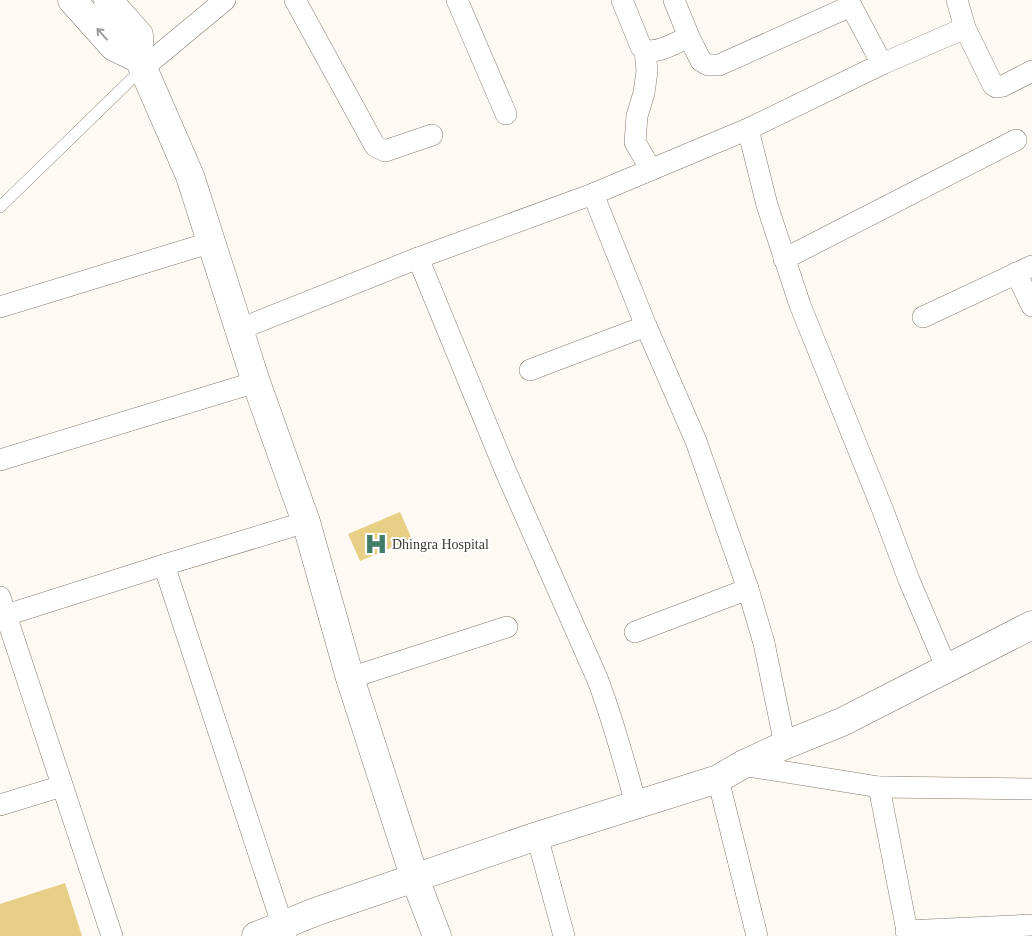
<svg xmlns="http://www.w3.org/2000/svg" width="1032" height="936" viewBox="0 0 1032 936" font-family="Georgia,serif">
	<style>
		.building { fill: #e8cf86 }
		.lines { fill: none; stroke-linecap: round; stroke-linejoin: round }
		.service-casing { stroke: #847c73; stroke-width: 12 }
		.minor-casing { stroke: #847c73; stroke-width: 22 }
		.tertiary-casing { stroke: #847c73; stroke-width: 29 }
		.service { stroke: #fff; stroke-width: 11 }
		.minor { stroke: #fff; stroke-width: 21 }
		.tertiary { stroke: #fff; stroke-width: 28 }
		.oneway { stroke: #9e9c9a }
		.labels { text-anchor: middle; stroke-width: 4; stroke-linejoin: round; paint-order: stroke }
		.poi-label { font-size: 14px; fill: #3e3a36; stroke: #fff; text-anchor: start }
	</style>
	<rect width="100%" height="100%" fill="#fff9f3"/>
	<!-- building -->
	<g class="building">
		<path d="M400,512L412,539L360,561L348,534Z"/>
		<path d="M65,883L82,936H0V904Z"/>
	</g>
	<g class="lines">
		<defs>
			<path id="service" d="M0,207L143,68"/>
			<g id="minor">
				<path d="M295,0L375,146L385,151L432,135"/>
				<path d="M457,0L506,114"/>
				<path d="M622,0L641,47C653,58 676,42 689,37"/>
				<path d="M674,0L689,37L701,61L708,65H719L851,6"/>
				<path d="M848,0L882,64"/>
				<path d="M957,0L965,28L993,85L996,87L1003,86L1032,71"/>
				<path d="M645,50L647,71L644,93L637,116L635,142L651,170"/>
				<path d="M143,68L225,0"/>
				<path d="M748,129L767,205L800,305L882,508L909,580L947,669"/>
				<path d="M593,194L646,326L696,441L748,589L764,643L785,745"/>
				<path d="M418,258L506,472L597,678C613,719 624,761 636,804"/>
				<path d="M784,259L1016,140"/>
				<path d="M1016,273L1032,306"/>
				<path d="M0,307L212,242"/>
				<path d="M923,317L1032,266"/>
				<path d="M240,329L418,258L593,194L748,129L882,64L965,28"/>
				<path d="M530,370L646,326"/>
				<path d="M0,460L256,382"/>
				<path d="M164,565L286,936"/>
				<path d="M0,597L112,936"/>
				<path d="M0,617L164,565L306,522"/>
				<path d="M635,632L748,589"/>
				<path d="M350,678L507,627"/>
				<path d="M742,765L879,787L1032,789"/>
				<path d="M718,779L757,936"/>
				<path d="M879,787L908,936"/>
				<path d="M0,805L62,786"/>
				<path d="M537,836L564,936"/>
				<path d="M906,931L1032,925"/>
			</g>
			<g id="tertiary">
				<path d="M72,0L114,47L139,59"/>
				<path d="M108,0L139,35V59L190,176L256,382L306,522L350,678L415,879L437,936"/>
				<path d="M256,936L315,912L537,836L718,779L742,765L785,745L842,722L1032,625"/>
			</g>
		</defs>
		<!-- service casing -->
		<use href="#service" class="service-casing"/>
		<!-- minor casing -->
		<use href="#minor" class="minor-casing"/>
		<!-- tertiary casing -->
		<use href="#tertiary" class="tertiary-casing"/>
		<!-- service -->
		<use href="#service" class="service"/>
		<!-- minor -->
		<use href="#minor" class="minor"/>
		<!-- tertiary -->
		<use href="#tertiary" class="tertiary"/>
	</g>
	<!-- one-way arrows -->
	<defs><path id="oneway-shaft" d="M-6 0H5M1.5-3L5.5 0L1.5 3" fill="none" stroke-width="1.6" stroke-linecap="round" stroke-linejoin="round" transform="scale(1.25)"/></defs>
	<use class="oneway" href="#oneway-shaft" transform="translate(102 34) rotate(-132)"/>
	<!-- icons -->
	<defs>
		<symbol id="hospital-bare" viewBox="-9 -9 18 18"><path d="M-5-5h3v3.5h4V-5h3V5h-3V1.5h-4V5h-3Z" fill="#407e6a" stroke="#fff" stroke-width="2.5" paint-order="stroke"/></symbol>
	</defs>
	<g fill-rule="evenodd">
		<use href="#hospital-bare" x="360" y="528" width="32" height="32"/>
	</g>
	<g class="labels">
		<!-- poi labels -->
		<g class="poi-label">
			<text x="392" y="549">Dhingra Hospital</text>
		</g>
	</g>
</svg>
